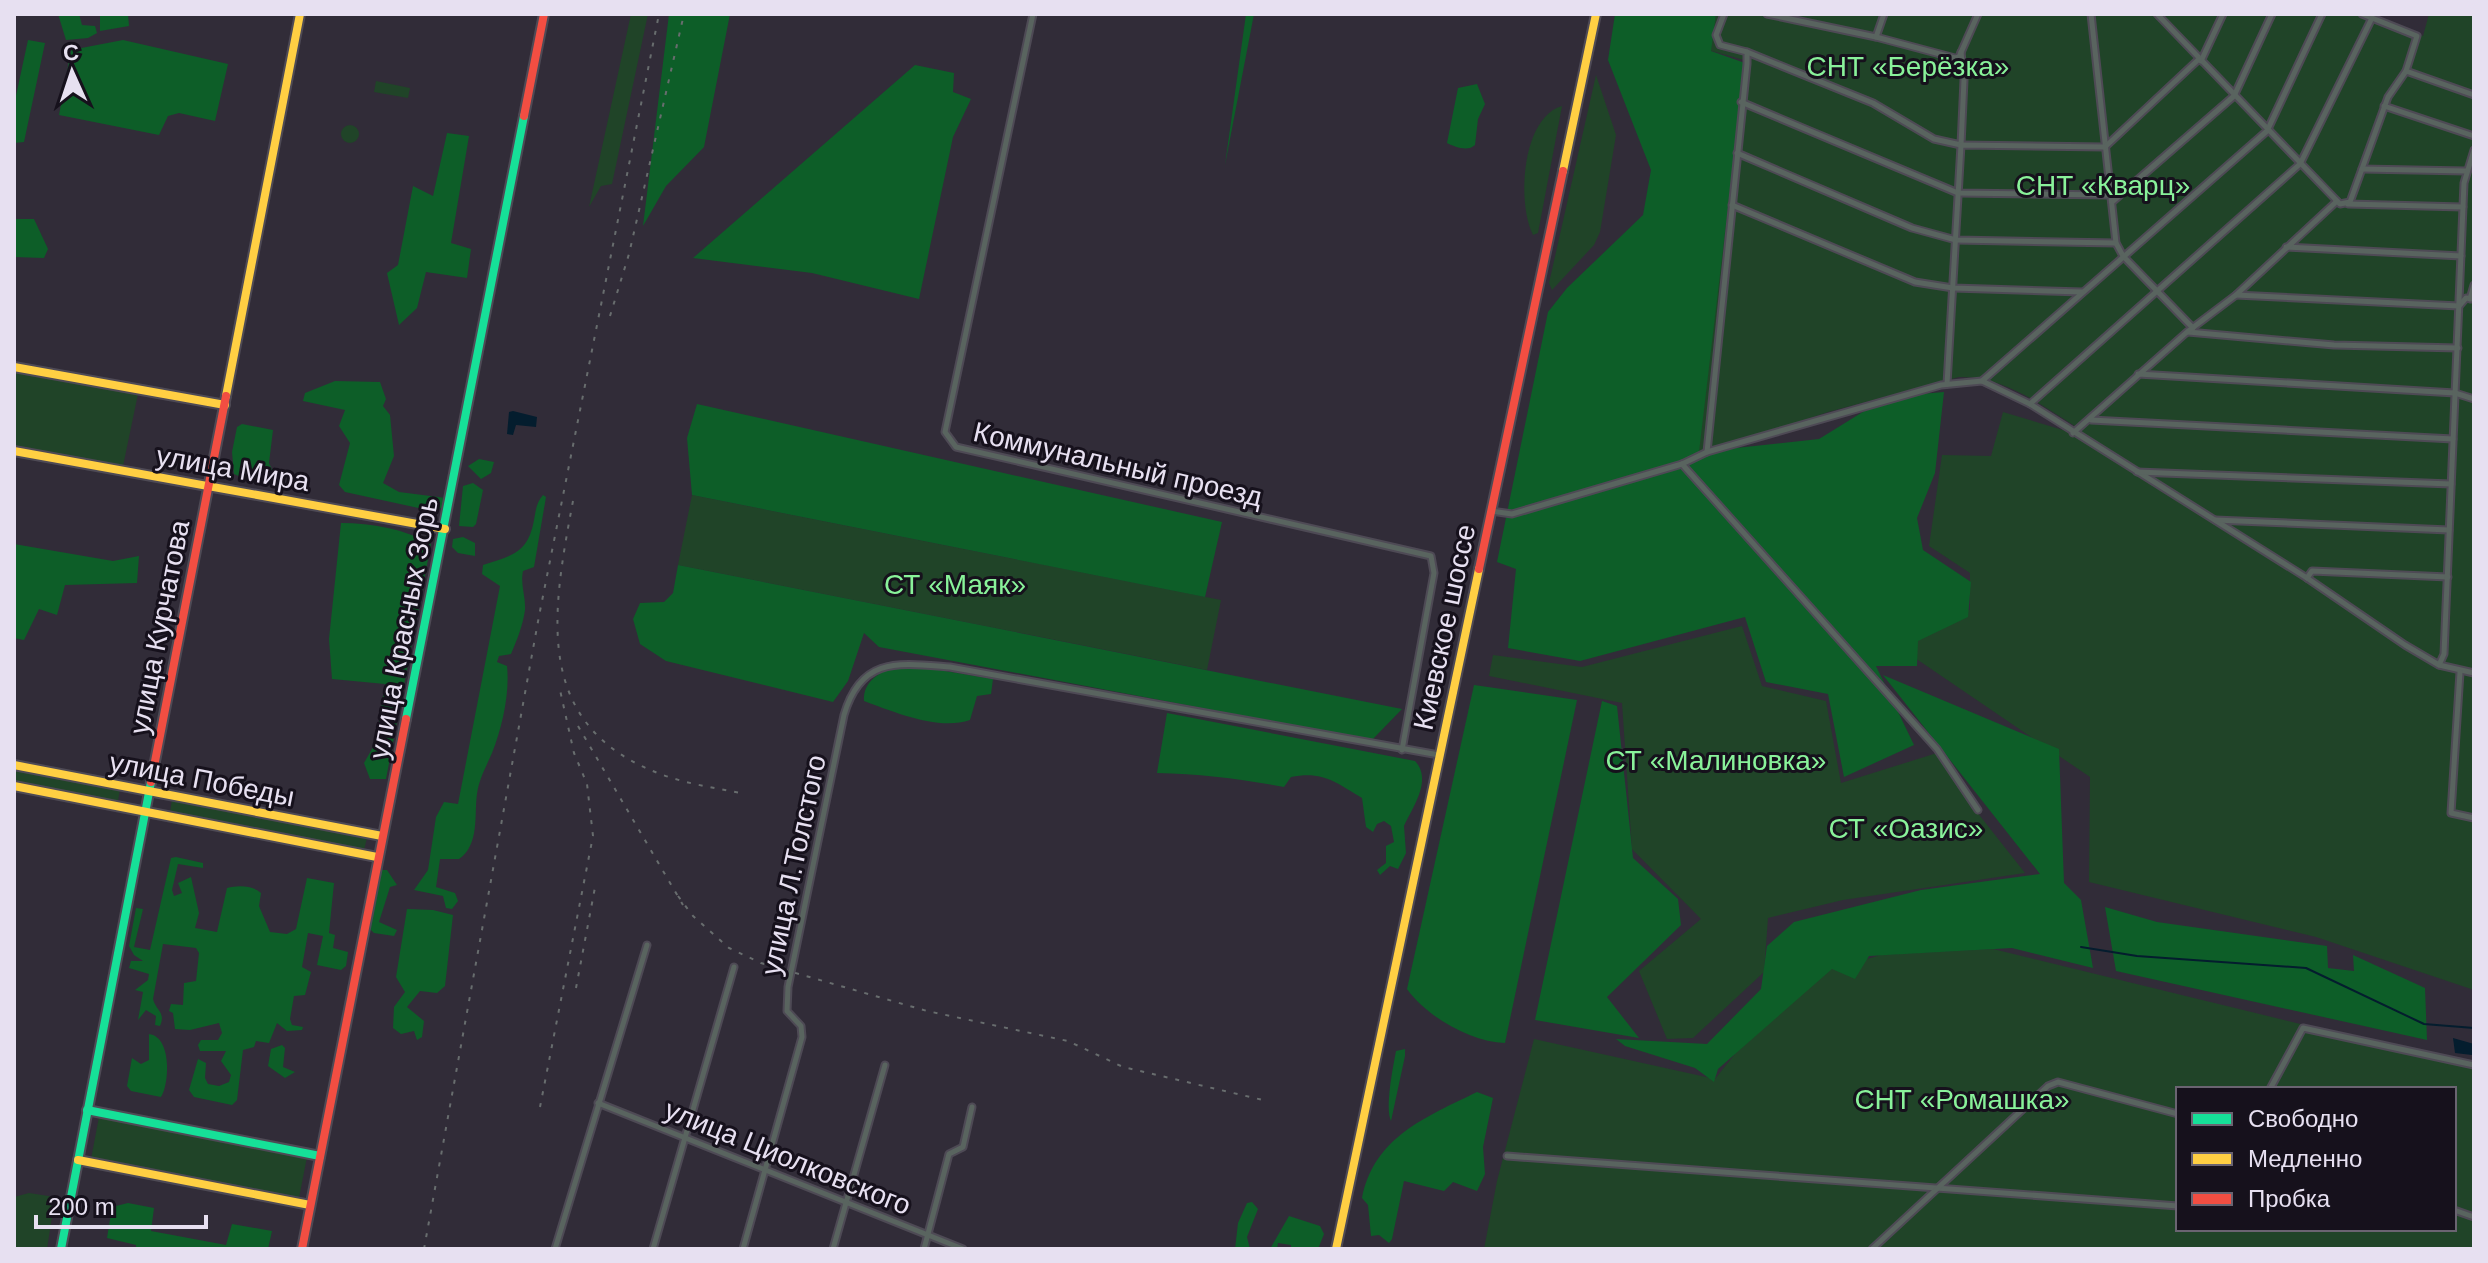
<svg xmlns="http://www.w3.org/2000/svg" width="2488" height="1263" viewBox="0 0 2488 1263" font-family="Helvetica,sans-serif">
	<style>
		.green { fill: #204428; fill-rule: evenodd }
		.forest { fill: #0d5e28 }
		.water { fill: #041d2e }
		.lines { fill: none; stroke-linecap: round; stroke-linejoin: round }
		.stream { stroke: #041d2e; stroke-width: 2 }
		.street-casing { stroke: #4e4a55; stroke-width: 9 }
		.fast-casing { stroke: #4e4a55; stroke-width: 12 }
		.slow-casing { stroke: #4e4a55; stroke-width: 12 }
		.jam-casing { stroke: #4e4a55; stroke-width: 12 }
		.street { stroke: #59645f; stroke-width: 5 }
		.fast { stroke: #16e098; stroke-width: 8 }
		.slow { stroke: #ffcf43; stroke-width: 8 }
		.jam { stroke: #f24e42; stroke-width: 8 }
		.rail { stroke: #686d6e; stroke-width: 2; stroke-dasharray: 4 8; stroke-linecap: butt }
		.labels { text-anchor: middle; stroke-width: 6; stroke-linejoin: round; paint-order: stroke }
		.park-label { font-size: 28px; fill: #89f29a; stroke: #16111c }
		.street-label { font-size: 28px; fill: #e7e0f1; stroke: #16111c }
	</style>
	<rect width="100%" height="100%" fill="#312c38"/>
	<!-- green -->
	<g class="green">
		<path d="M631,14H648L612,184L601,186L589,207Z"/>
		<path d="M1717,14H2370L2423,36L2429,14H2474V990L2316,937L2089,882L2090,777L1915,658L1922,600L1970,610V573L1929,546L1942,455L1991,456L2003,412L2073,433L2078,428C2041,405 2004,376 1959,377L1828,412L1693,457L1744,60L1705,49Z"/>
		<path d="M1596,75L1616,135L1600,232L1594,245L1552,290L1549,283Z"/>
		<path d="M376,81L410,88L408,98L374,92Z"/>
		<path d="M1562,106L1538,233L1533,235C1517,204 1521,118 1562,106Z"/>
		<circle cx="350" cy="134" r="9"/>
		<path d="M14,371L138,394L123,466L14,445Z"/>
		<path d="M692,495L1221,600L1207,670L678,565Z"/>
		<path d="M1742,626L1762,686L1826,701L1841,783L1937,753L1973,807L2025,873L1843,900L1768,918L1764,972L1693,1038L1667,1039L1639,971L1701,919L1632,849L1622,703L1489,676L1493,655L1582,667Z"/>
		<path d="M14,769L120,789L118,801L14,782Z"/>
		<path d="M172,799L367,838L364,850L170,813Z"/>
		<path d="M1993,949L2358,1038L2474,1062V1249H1484L1497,1181L1534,1039L1715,1079L1794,980L1881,955ZM2178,1089H2454V1229H2178Z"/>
		<path d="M99,1117L307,1157L299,1198L91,1159Z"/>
		<path d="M29,1193L55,1197L47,1249H14V1197Z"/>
	</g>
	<!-- forest -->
	<g class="forest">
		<path d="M58,14H79L82,25L95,26L97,33L88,38L66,40Z"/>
		<path d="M100,14H128L129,26L100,31Z"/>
		<path d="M669,14H730L704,147L666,186L643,226Z"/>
		<path d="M1246,14H1254L1225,165Z"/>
		<path d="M1615,14H1716L1711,51L1745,63L1699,452L1819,439L1887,397L1944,392L1935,473L1917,518L1923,550L1971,582L1968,617L1918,641L1917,666H1876L1914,745L1844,777L1828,694L1766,682L1745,617L1580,661L1508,648L1516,569L1497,562L1548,312L1567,288L1643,215L1651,170L1608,60Z"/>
		<path d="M28,40L45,43L24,142L14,143V105Z"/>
		<path d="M123,40L228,64L215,121L179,113L168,116L159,135L59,115L71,50Z"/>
		<path d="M915,65L954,73L953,92L971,99L953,137L919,299L812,273L693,258Z"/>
		<path d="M1477,84L1485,104L1478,119L1475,145C1468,152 1455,147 1447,143L1458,88Z"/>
		<path d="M447,133L469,136L451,243L471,249L467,278L426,272L417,308L399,325L387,273L398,265L413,186L433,196Z"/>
		<path d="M14,219H34L48,249L44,258L14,257Z"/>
		<path d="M335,381L380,382L386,399L383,406L390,415L394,456L383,483L399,492L446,498L444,508L423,509L345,492L339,485L350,443L339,426L345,410L303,401L305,393Z"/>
		<path d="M697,404L1222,522L1205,597L692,495L687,438Z"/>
		<path d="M242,424L273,430L269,463L275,476L269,480H248L234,474L232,452L237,427Z"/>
		<path d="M479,459L494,462L491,473L481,479L468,466Z"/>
		<path d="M473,483L483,490L476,524L473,527L459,526L463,486Z"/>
		<path d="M543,495L546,497L534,567L523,571C520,584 526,597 525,610C523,625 517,640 511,654L499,656L497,662L507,666C510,693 502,728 492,753C486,767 479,779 477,794C474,813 480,845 459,859H440L436,887L455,893L458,901L452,909L446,908L443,896L414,890L428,870L436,817L444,802L458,804L500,586L482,574L483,565C513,555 528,553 534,520C536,510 536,503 543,495Z"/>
		<path d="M341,523C372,523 405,529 431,544L386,779H370L364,763L376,742L385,684L332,679L329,639Z"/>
		<path d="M463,537L475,543V556L458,553L452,547L453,539Z"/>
		<path d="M14,544L113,561L139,556L137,583L65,585L57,615L39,609L24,640L14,638Z"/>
		<path d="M678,565L1402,709L1372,740L879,647L864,633L848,681L833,702L666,661L640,644L633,619L640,603L664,602L673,593Z"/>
		<path d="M894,667L933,669L993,679L991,694L977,696L970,720C939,731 894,712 864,701C863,682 878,673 894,667Z"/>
		<path d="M1883,675L2059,749L2064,883L2081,900L2093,968L2012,948L1869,956L1855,979L1832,969L1718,1069L1714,1082L1695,1068L1625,1046L1616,1039L1707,1044L1761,989L1767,946L1794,922L1921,890L2040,874Z"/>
		<path d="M1474,685L1577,700L1505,1043C1471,1042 1427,1017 1407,989Z"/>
		<path d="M1602,701L1617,706L1633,858L1678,899L1681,925L1607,997L1639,1038L1535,1020Z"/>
		<path d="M1167,713L1415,761C1433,780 1412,808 1404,826L1406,853L1398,869L1390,866L1380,875L1377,870L1386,863V846L1394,842L1391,826L1384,821L1377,824L1373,832L1366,827L1362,798C1335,782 1323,771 1291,777L1284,787C1241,779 1201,774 1157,773Z"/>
		<path d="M176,857L203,863V868L178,864L172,890L174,896L182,893L178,883L191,877L199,913L195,928L217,932L227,888C238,885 252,885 261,893L259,906L270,932L287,934L296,929L307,878L334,883L329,933L335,935L333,948L348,952L346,966L341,970L317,965L323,936L308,933L302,967L311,972L305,995L294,996L290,1019L292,1025L303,1027L302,1030L287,1031L277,1023L269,1043L256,1041L254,1047L243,1050L237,1100L232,1105L194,1097L189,1090L198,1059L206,1063L205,1078L208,1084L219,1086L229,1082L231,1075L221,1061L226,1051H200L198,1045L201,1040H218L222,1033L219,1023L190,1030L175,1029L173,1013L169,1011L171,1004L183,1005L184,983L196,981L199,953L196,948L163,944L153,999C156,1011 166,1012 160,1026L155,1025L156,1016L146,1010L138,1020L143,992L135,990L148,980L149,974L129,968L131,961H143L134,955L129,946L136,908L143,909L134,947L150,950L171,858Z"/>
		<path d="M382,870H387L397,885L390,887L379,922L397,930L394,936L374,933L369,928Z"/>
		<path d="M2105,907L2157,922L2327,946L2328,968L2354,971L2353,955L2425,988L2427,1040L2116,971Z"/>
		<path d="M407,909L433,910L453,915L445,986L437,993L420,991L407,1007L424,1021L422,1037L417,1040L414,1031L401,1034L393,1028L394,1007L405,992L396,977Z"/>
		<path d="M149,1034C173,1037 169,1087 161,1097L131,1091L127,1086L132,1058L141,1064L149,1060Z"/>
		<path d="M282,1045L285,1048L283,1067L295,1072L285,1078L268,1066L271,1049Z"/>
		<path d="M1405,1049V1056L1391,1121C1385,1107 1393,1067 1396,1051Z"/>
		<path d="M1477,1092L1493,1098L1483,1147L1485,1174L1477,1191L1453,1182L1444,1191L1404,1181L1392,1239L1389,1243L1379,1235L1371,1236L1368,1205L1362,1198C1374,1137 1426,1117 1477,1092Z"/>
		<path d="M1252,1202L1258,1209L1247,1237L1250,1249H1235L1238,1223L1247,1203Z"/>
		<path d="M128,1203L154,1208L151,1231L226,1245L232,1224L272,1231L268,1249H136V1245L107,1238L112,1207Z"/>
		<path d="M1289,1216L1320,1226L1324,1234L1318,1249H1291V1245L1278,1243L1277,1249H1270Z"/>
	</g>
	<!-- water -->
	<g class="water">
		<path d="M513,411L537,417L536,427L516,425L513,435L507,434L509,412Z"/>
		<path d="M2453,1038L2474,1044L2472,1055L2455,1053Z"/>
	</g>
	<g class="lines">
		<!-- stream -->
		<path class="stream" d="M2081,947L2137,956L2306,968L2424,1024L2474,1028"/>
		<defs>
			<g id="street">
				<path d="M1033,14L945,432L956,447L1431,556L1434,573L1402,750"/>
				<path d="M1767,14L1876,37"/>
				<path d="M1884,14L1876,37L1955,58L1959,57L1978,14"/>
				<path d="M2091,14L2116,243L2123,256L2193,328"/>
				<path d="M2157,14L2340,204L2350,202L2388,97L2406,71L2474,95"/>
				<path d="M2322,14L2267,131L1982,381L2030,404L2307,578L2405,645L2439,665L2474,673"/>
				<path d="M2362,14L2417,36L2406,71"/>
				<path d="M1747,52L1873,103L1934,139L1961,145L1964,80L1961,52"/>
				<path d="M2201,61L2223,14"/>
				<path d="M1741,102L1958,193L2111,195"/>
				<path d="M2384,106L2474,136"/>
				<path d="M1737,153L1912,228L1956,240L2116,243"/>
				<path d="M2362,169L2466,171"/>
				<path d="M2112,202L2234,96L2272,14"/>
				<path d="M2348,204L2463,207"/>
				<path d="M1732,205L1915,282L1953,288L2082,292"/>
				<path d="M2286,247L2461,256"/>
				<path d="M2236,295L2459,306L2466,298L2474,299"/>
				<path d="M2470,299L2474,285"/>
				<path d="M2188,332L2334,345L2458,348"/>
				<path d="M2138,374L2455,393L2474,399"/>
				<path d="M1947,384L1961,145L2105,147L2199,59"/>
				<path d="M2030,404L2300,164L2372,18"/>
				<path d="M2091,420L2453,439"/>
				<path d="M2073,433L2187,332L2236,295L2337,201"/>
				<path d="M1707,452L1747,64V52L1720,45L1716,35L1724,14"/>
				<path d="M1682,464L1937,749L1978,810"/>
				<path d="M2137,472L2451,484"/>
				<path d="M1491,511L1512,514L1682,464L1707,452L1941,385L1982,381"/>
				<path d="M2215,520L2449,530"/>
				<path d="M2307,578L2312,571L2448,577"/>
				<path d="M2439,665L2444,654L2464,183L2474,150"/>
				<path d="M2460,672L2451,813L2474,818"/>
				<path d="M2270,1089L2303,1028L2474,1065"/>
				<path d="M598,1103L963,1249"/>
				<path d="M1507,1156L2178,1206"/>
				<path d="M2454,1210L2474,1217"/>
				<path d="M555,1249L647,945"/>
				<path d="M653,1249L734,967"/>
				<path d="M743,1249L802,1037L801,1026L787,1011L788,987L844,715C861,656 899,663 950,667L1439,755"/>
				<path d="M833,1249L885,1065"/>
				<path d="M924,1249L949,1154L963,1147L972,1107"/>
				<path d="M1872,1249L2048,1086L2058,1082L2178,1114"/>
			</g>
			<g id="fast">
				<path d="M406,719L524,116"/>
				<path d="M87,1110L320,1156"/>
				<path d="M61,1249L151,782"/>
			</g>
			<g id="slow">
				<path d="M1563,171L1596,14"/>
				<path d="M14,367L225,405"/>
				<path d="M226,396L300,14"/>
				<path d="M14,451L445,529"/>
				<path d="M14,765L382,836"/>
				<path d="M14,786L377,857"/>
				<path d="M78,1160L310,1205"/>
				<path d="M1336,1249L1479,569"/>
			</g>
			<g id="jam">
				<path d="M524,116L544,14"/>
				<path d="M1479,569L1563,171"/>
				<path d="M151,782L226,396"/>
				<path d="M302,1249L406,719"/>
			</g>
		</defs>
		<!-- street casing -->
		<use href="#street" class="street-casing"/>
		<!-- fast casing -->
		<use href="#fast" class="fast-casing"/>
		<!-- slow casing -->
		<use href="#slow" class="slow-casing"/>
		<!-- jam casing -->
		<use href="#jam" class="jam-casing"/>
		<!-- street -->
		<use href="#street" class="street"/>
		<!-- fast -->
		<use href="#fast" class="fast"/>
		<!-- slow -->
		<use href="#slow" class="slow"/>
		<!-- jam -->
		<use href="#jam" class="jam"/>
		<!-- rail -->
		<g class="rail">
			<path d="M610,316L629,254L684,14"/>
			<path d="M573,501C552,613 531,727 663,775C688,784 715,788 741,793"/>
			<path d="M578,726L683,905"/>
			<path d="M678,896L693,916L729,948L761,963L927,1011L1068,1041L1123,1067L1267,1101"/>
			<path d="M576,988L596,882"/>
			<path d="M540,1107L593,836L587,784L574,753L560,690"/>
			<path d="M424,1249L539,616L659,14"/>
		</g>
	</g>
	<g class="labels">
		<!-- park labels -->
		<g class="park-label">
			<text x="1908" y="76">СНТ «Берёзка»</text>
			<text x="2103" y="195">СНТ «Кварц»</text>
			<text x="955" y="594">СТ «Маяк»</text>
			<text x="1716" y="770">СТ «Малиновка»</text>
			<text x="1906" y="838">СТ «Оазис»</text>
			<text x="1962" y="1109">СНТ «Ромашка»</text>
		</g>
		<!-- street labels -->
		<g class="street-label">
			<text transform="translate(1118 464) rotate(13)" y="10">Коммунальный проезд</text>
			<text transform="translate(233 468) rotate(10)" y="10">улица Мира</text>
			<text transform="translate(159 627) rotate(-79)" y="10">улица Курчатова</text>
			<text transform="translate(1444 627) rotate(-78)" y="10">Киевское шоссе</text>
			<text transform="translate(403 628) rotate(-79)" y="10">улица Красных Зорь</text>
			<text transform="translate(202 779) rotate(11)" y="10">улица Победы</text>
			<text transform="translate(793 865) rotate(-78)" y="10">улица Л.Толстого</text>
			<text transform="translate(788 1157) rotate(22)" y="10">улица Циолковского</text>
		</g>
	</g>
	<!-- border -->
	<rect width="2488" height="1263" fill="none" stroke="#e7e0f1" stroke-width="32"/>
	<!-- legend -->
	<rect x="2176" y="1087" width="280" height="144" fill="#16111c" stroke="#6a6471" stroke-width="2"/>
	<rect x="2192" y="1113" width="40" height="12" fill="#16e098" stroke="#6a6471" stroke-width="2"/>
	<text x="2248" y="1127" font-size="24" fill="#e7e0f1">Свободно</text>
	<rect x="2192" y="1153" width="40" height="12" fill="#ffcf43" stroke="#6a6471" stroke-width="2"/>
	<text x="2248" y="1167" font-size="24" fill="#e7e0f1">Медленно</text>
	<rect x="2192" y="1193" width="40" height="12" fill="#f24e42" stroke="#6a6471" stroke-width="2"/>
	<text x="2248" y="1207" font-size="24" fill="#e7e0f1">Пробка</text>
	<!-- north arrow -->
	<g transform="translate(72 72) rotate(357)" stroke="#16111c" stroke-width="6" paint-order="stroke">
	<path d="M0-6L14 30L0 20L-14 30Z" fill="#e7e0f1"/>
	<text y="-12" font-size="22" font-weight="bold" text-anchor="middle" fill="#e7e0f1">С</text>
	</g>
	<!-- scale -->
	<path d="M36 1215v12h170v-12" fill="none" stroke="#e7e0f1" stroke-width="4"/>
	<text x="48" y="1215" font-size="24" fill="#e7e0f1" stroke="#16111c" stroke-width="6" paint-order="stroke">200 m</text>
</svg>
